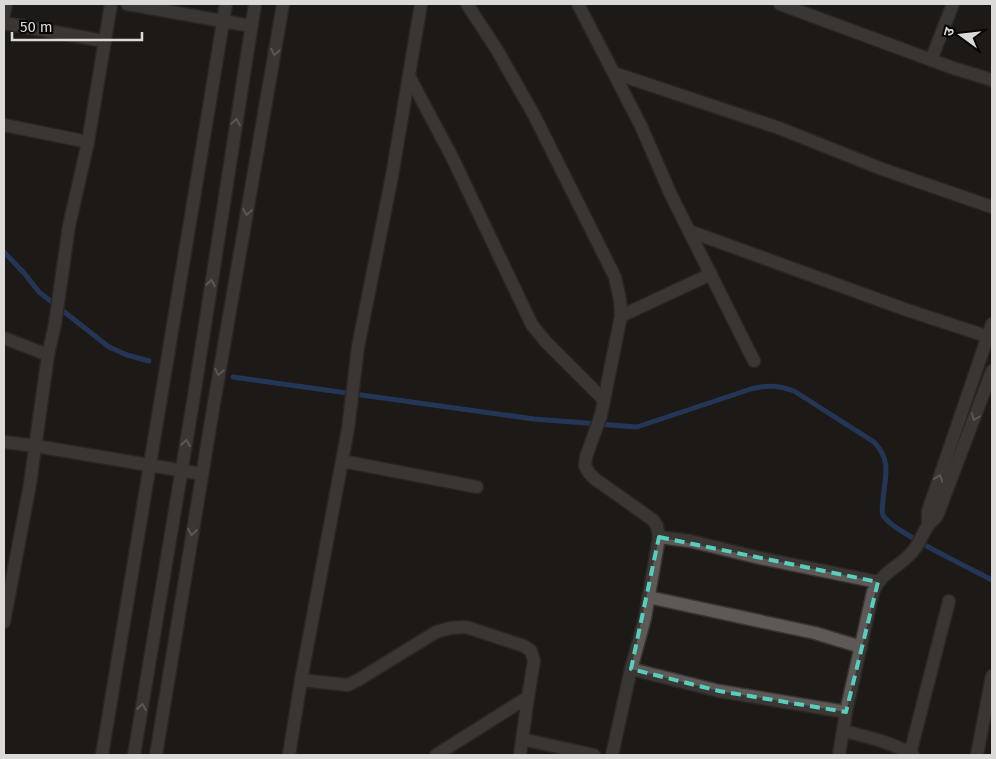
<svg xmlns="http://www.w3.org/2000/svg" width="996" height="759" viewBox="0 0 996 759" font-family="'Fira Sans','Noto Sans Devanagari',sans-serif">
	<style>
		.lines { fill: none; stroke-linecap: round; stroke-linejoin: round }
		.stream { stroke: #2c59a3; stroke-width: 5 }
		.minor-casing { stroke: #363533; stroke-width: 15 }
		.minor { stroke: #5d5956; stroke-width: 12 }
		.oneway { stroke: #a3a09e }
		.marked { fill: none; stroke: #58cebf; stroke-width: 4; stroke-dasharray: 10 6; stroke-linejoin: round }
	</style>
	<rect width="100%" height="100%" fill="#1d1a18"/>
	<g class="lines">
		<!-- stream -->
		<g class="stream">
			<path d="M4,252L24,273L39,292L109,347L127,355L149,361"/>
			<path d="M233,377L534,419L637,427L751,389C767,385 778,385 794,391L874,442C892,461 885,476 883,500C883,505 881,510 883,515C889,530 974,570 992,580"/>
		</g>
		<defs>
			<g id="minor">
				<path d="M127,4L251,26"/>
				<path d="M467,4L497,50L534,115L615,277L620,300L621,316L601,415L586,457L585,466L589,473L595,479L653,520L657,526L659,537L645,618L631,669L612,755"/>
				<path d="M578,4L641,126L671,195L754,361"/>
				<path d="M780,4L953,68L992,80"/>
				<path d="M4,14L6,4"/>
				<path d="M4,23L104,41"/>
				<path d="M931,60L953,4"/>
				<path d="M614,73L779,128L882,169L992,207"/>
				<path d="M409,76L452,157L532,325L546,342L604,400"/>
				<path d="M4,125L88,142"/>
				<path d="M689,231L907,310L992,338"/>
				<path d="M621,316L711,274"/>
				<path d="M4,338L48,355"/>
				<path d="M4,442L36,446L202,474"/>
				<path d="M342,461L477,487"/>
				<path d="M928,525V511L992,324"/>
				<path d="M659,537L690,541L760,558L878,582"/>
				<path d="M648,597L815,633L861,647"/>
				<path d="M4,622L30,484L48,355L55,324L69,226L88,142L111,4"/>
				<path d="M631,669L719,691L846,712"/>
				<path d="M301,680L348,685L358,680L436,632L450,628L466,627L524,646L531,651L534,661L528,697"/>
				<path d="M844,731C868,737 891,742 913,755"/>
				<path d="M522,739L594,755"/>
				<path d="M910,754L949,601"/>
				<path d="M102,755L226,4"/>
				<path d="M134,755L193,402L255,4"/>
				<path d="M156,755L213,409L283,4"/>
				<path d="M289,755L301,680L348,429L358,347L392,176L421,4"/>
				<path d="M436,755L528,697L520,755"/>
				<path d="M839,755L846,712L873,592C882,571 899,568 913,551C919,544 922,535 927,527C929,523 934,520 937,516L992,371"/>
				<path d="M977,755L992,676"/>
			</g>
		</defs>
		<!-- minor casing -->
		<use href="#minor" class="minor-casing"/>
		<!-- minor -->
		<use href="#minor" class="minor"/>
	</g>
	<!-- one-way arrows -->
	<defs><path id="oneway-chevron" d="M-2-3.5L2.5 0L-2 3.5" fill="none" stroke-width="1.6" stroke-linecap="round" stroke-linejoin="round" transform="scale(1.25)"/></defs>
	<g class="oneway">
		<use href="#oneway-chevron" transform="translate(275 52) rotate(100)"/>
		<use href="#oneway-chevron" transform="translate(236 122) rotate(-81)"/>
		<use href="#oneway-chevron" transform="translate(247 212) rotate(100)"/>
		<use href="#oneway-chevron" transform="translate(211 283) rotate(-81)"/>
		<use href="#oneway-chevron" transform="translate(219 372) rotate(100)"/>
		<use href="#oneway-chevron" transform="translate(975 417) rotate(111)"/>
		<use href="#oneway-chevron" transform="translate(186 443) rotate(-81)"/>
		<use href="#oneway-chevron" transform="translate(939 478) rotate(-71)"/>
		<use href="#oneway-chevron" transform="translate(192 532) rotate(99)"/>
		<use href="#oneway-chevron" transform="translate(142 707) rotate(-81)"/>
	</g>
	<!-- marked area -->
	<path d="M0 0H996V759H0ZM659,537L878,582L846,712L719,691L631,669Z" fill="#1d1a18" fill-opacity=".55" fill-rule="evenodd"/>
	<path class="marked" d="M659,537L878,582L846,712L719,691L631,669Z"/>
	<!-- border -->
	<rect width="996" height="759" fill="none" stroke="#dcdad8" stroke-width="10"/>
	<!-- north arrow -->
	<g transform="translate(961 35) rotate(285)" stroke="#070605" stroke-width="4" paint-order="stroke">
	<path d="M0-4L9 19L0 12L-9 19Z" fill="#dcdad8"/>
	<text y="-8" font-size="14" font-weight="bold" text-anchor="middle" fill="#dcdad8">उ</text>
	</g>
	<!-- scale -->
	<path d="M12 32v8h130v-8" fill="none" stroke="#dcdad8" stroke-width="2.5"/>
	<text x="20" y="32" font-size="15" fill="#dcdad8" stroke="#070605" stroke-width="4" paint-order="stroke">50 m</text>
</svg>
